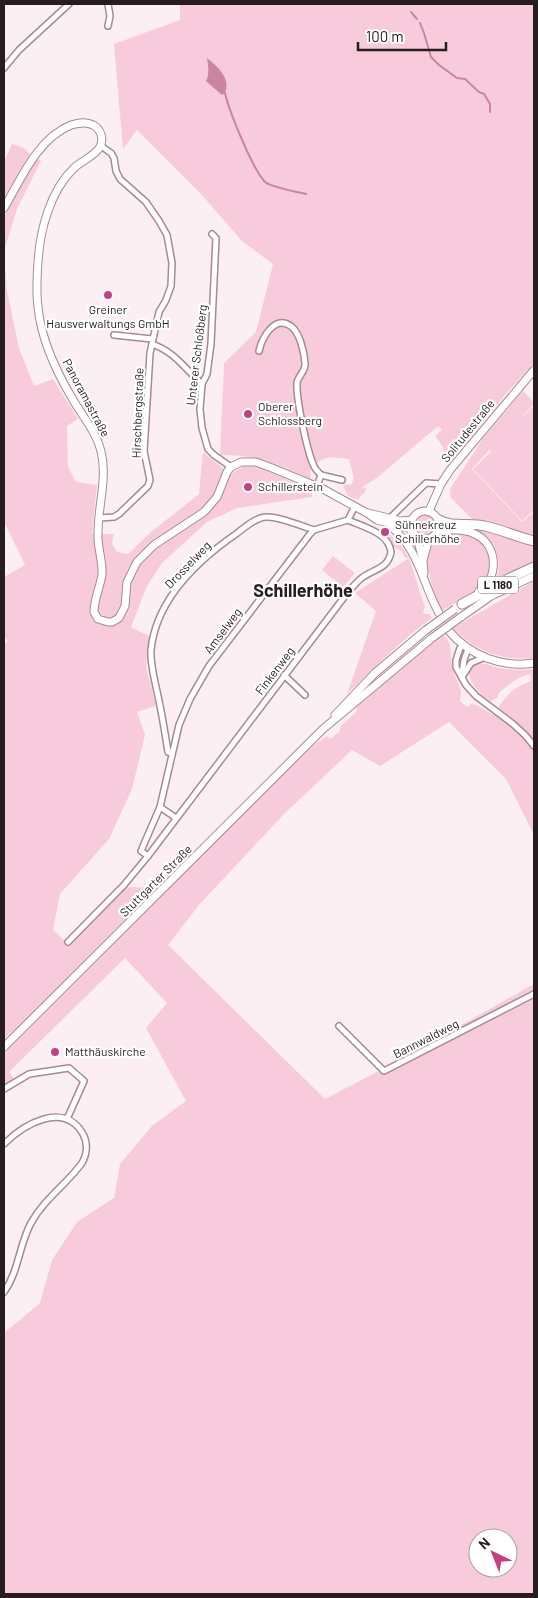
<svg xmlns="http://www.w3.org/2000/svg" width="538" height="1598" viewBox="0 0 538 1598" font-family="Barlow,sans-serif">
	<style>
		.green { fill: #f7cbdb; fill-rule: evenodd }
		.water { fill: #ca85a0 }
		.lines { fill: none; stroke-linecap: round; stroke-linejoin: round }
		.stream { stroke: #ca85a0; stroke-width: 2 }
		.street-casing { stroke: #a68a94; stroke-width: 8 }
		.secondary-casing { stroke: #a68a94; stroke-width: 9 }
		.highway-casing { stroke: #a68a94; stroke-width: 11 }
		.street { stroke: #fff; stroke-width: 5 }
		.secondary { stroke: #fff; stroke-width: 7 }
		.highway { stroke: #fff; stroke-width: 9 }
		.secondary-bridge-casing { stroke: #a68a94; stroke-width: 9; stroke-linecap: butt }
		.secondary-bridge { stroke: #fff; stroke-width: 7 }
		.poi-dot { fill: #c64080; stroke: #fff; stroke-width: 2 }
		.labels { text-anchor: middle; stroke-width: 4.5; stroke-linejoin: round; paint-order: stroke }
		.shield { fill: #fff; stroke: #686063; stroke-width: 1 }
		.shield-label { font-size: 11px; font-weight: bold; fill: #271c20 }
		.poi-label { font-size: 12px; fill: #271c20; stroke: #fff; text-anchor: start }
		.street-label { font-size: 12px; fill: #271c20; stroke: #fff }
		.district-label { font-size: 18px; font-weight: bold; fill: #271c20; stroke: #fff }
	</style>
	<rect width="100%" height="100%" fill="#fceff4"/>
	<!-- green -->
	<g class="green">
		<path d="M180,4H534V363L506,394L468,440L457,447L446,463L443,447L435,436L442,430L438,426L377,478L362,487L367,489L358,500L348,496L343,486L346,484L351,485L354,478L349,459C331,457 325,455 311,467L310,479C276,463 258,455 220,455L224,363L256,332L273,264L243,242L201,194L137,130L123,149L114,44L180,20Z"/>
		<path d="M12,144L24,148L30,154L41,161L17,209L4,251V162Z"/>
		<path d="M4,256L7,291L19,348L34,386L53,379L78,419L67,426L68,467L76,482L97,485L92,534H114L112,543L117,552L128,554L151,532L199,494L203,452L220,466L232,474C237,470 244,465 250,466C263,467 299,486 312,492V497L237,508L207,522L162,563L147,586L131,627L149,636L146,667L156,706L137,712L145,735L132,789L109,839L60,894L53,930L68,944L127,887L157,888L23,1023L4,1039V645L8,641L4,637V577L25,565L4,522L5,434L4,412Z"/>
		<path d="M523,391L534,402V404L518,421L534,406V510L522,521L473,469L491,452L490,449L472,469L522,522L534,512V536L473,520L451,498L450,489L484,437Z"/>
		<circle cx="426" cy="525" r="10"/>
		<path d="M444,526L479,529L534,546V562L494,582C504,570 498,538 479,532C469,528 455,528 444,526Z"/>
		<path d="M382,529C416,552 411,572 425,606L423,612L425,614H429L432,618C402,639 373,670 347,694L376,611L355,593L409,558L404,557L402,551L394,547L390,539L381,532Z"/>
		<path d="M446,532C453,533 462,532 469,535C485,541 496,564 486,580C478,593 454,603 442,611C434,596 424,565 429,548C431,541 440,535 446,532Z"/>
		<path d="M333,556L355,573L343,587L322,570Z"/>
		<path d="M534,581V658C502,661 475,652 453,628Z"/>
		<path d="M444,635L450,644L452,667L461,691L460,701L467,707L471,704L477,705L493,715C507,696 507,691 531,681L530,674C518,677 507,685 498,694V697L491,701C481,696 469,683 469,671L474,664C484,661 491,667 501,668C512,670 523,670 534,669V835L506,779L449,722L380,766L352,750L284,814L199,905L168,945L325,1099L396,1062L534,984V1594H4V1333L40,1303L52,1260L77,1222L114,1198L120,1164L152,1126L186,1101L146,1028L167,1003L125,958L9,1072L15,1080L4,1087V1054L286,771L314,745L327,736L329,738H332L340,731V727L355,713L357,709L356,708L363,700V702L383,682L434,641ZM478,1538H508V1568H478Z"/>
	</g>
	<!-- water -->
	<path class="water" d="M207,58C218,67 231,78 225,93L222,95L206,81C210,74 208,65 207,58Z"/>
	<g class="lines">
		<!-- stream -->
		<g class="stream">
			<path d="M411,12L417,19"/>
			<path d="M420,23L424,33L431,57L439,65L457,78L465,79L479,92L484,94L490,104V112"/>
			<path d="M225,93C229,111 253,170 265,182C271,187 297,192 306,194"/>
		</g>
		<defs>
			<g id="street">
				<path d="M108,4L110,16L108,26"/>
				<path d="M4,68L19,50L69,4"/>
				<path d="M212,234L216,238L211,344L207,374L202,384L200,409L202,428L208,449L214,455L231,467"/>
				<path d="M114,335L152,339"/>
				<path d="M152,344C175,352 184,368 202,384"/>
				<path d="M259,351C262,338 275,313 292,327C300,334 304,352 305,363C306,372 298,375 297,383C296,398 307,452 314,466C315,469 318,472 321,475"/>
				<path d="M317,486L321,475L342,480"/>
				<path d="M99,518L114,517L119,514L148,486L150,480L144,451L150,353L159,312L166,300L171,286L172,263L167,235L159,221L146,202L120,179L116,171L114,158L111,153L101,146"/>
				<path d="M390,518L426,483L441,484"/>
				<path d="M463,645L460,648L456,660V667L466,685L476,696L513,724L525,735L534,746"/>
				<path d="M462,674L464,660L468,649"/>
				<path d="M284,675L305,695"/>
				<path d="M462,677L471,663L485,657"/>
				<path d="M172,753L168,752C165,733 162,714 158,696C155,681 150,665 151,650C156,600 197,561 236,534C244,528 256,517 266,517C279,516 301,526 314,530"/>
				<path d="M160,807L176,818"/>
				<path d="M148,856L141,851L160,807L179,725L190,699L209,666L310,534L314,530L348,520L355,506"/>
				<path d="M68,942L124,885L148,856L348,592C353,587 357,581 363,577C374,569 388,569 391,552C389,533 364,527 348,520"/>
				<path d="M339,1026L384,1071L534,994"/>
				<path d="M4,1089L29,1074L69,1068L84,1081L67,1119"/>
				<path d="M4,1144C23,1125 64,1100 83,1134C88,1143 87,1154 82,1163C67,1184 44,1199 31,1223C19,1245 19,1271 4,1292"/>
			</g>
			<g id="secondary">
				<path d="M4,208C21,179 38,138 71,125C78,123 86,121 93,125C101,129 104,139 100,147C95,156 81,161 74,168C50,191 40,230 38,262C37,276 36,292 38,307C41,339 56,371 72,398C82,416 96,431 101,451C108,480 97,508 98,537C98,550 103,562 102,575C100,587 94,599 94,612L98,619L108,622H112L119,618L125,606L127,582L137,562L154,545L204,512L217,497L227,472L231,467L241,462H256L272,468L323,489L367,513L377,520L408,528L412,531"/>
				<circle cx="425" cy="525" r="14"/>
				<path d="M429,511L441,484L450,470L534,370"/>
				<path d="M368,513L401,521L412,520"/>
				<path d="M390,526C419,548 422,583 439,613"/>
				<path d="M439,530C452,530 465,528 477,535C498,547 499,578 479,591"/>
				<path d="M417,537L423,561L424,573"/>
				<path d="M423,560L429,539"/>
				<path d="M461,617L491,596L534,576"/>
				<path d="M449,631C470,656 502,668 534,663"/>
				<path d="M335,715L375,673L426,630"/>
				<path d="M4,1047L323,729L432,638"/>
			</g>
			<g id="highway">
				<path d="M439,520C452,528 470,522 485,526C502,530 518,537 534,541"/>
				<path d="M462,604L510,578L534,567"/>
			</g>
		</defs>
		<!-- street casing -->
		<use href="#street" class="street-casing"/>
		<!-- secondary casing -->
		<use href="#secondary" class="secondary-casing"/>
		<!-- highway casing -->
		<use href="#highway" class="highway-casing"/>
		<!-- street -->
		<use href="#street" class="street"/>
		<!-- secondary -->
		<use href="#secondary" class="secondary"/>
		<!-- highway -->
		<use href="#highway" class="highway"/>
		<defs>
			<g id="secondary-bridge">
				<path d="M426,630L455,609"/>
				<path d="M432,638L461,617"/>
			</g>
		</defs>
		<!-- secondary-bridge casing -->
		<use href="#secondary-bridge" class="secondary-bridge-casing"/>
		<!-- secondary-bridge -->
		<use href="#secondary-bridge" class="secondary-bridge"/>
	</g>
	<!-- markers -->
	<g class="poi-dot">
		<circle cx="108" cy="295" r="5"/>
		<circle cx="248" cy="414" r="5"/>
		<circle cx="248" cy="487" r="5"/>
		<circle cx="385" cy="532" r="5"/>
		<circle cx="55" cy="1052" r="5"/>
	</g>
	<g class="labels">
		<!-- shield labels -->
		<rect class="shield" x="478" y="576.5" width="40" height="17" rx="4"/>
		<g class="shield-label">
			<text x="498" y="589">L 1180</text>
		</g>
		<!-- poi labels -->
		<g class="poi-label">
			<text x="108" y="314" text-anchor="middle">Greiner<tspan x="108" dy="14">Hausverwaltungs GmbH</tspan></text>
			<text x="258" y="411">Oberer<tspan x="258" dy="14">Schlossberg</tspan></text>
			<text x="258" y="491">Schillerstein</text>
			<text x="395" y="529">Sühnekreuz<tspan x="395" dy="14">Schillerhöhe</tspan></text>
			<text x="65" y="1056">Matthäuskirche</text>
		</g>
		<!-- street labels -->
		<g class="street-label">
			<text transform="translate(197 355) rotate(-83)" y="4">Unterer Schloßberg</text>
			<text transform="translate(86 398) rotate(62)" y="4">Panoramastraße</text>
			<text transform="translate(138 413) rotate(-88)" y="4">Hirschbergstraße</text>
			<text transform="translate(468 431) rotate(-51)" y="4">Solitudestraße</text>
			<text transform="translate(188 565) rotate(-46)" y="4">Drosselweg</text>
			<text transform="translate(223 631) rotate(-53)" y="4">Amselweg</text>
			<text transform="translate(275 671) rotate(-53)" y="4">Finkenweg</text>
			<text transform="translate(156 881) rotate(-45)" y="4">Stuttgarter Straße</text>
			<text transform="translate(426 1039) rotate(-27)" y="4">Bannwaldweg</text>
		</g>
		<!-- district labels -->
		<g class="district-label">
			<text x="303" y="597">Schillerhöhe</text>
		</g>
	</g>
	<!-- border -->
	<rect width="538" height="1598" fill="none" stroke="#271c20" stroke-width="10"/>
	<!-- north arrow -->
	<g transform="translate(493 1553) rotate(317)"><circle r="24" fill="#ffffff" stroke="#a9a4a6"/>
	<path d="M0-4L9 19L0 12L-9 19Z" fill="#c64080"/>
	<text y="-8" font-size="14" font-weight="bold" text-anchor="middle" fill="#271c20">N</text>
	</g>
	<!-- scale -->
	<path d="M358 42v8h88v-8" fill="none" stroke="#271c20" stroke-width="2.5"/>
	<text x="366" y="42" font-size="15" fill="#271c20" stroke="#ffffff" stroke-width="4" paint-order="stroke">100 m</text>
</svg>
